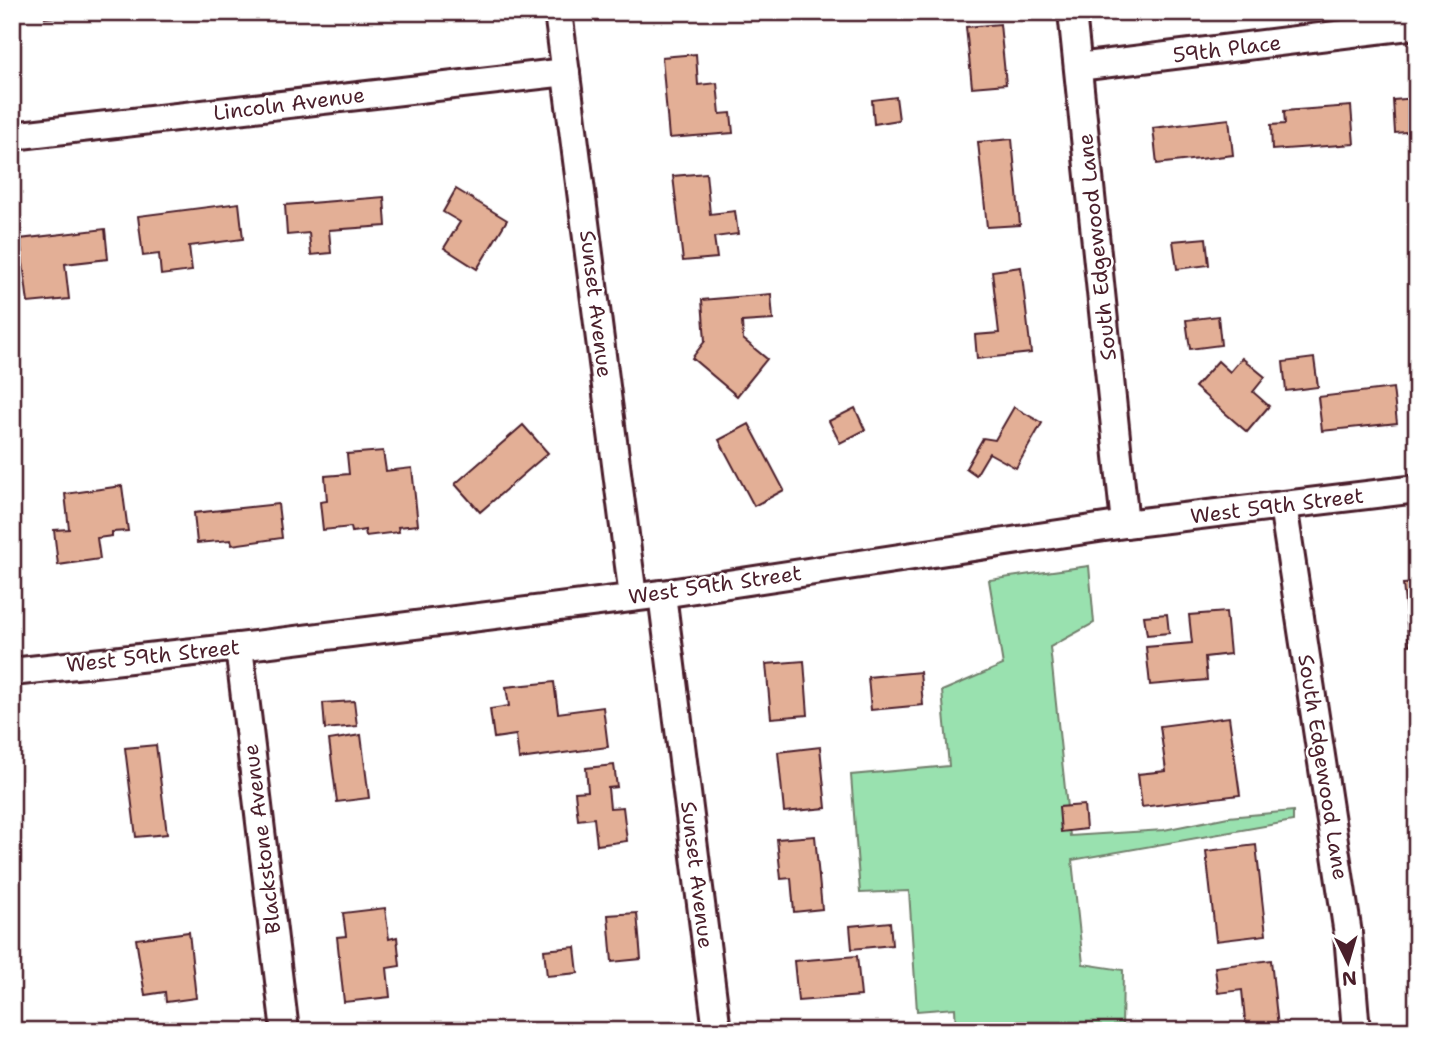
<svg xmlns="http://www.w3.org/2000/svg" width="1429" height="1043" viewBox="0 0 1429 1043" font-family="'Shantell Sans',sans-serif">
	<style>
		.green { fill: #99e1af; stroke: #72806d; stroke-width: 2 }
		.building { fill: #e3af96; stroke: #4a1f2b; stroke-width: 2 }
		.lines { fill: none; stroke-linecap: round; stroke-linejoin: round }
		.minor-casing { stroke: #4a1f2b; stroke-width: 32 }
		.minor { stroke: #fff; stroke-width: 26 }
		.labels { text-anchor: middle; stroke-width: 5; stroke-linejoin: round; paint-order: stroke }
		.street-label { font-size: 21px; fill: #4a1f2b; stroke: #fff }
	</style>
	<rect width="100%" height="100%" fill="#fff"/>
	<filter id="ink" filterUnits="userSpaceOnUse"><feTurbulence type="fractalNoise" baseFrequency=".0143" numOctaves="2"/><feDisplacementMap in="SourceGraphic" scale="14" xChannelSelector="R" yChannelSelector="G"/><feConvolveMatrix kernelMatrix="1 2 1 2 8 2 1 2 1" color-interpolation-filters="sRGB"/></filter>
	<g filter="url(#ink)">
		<!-- green -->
		<path class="green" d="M1089,566L1094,623L1050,647L1070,836L1164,830L1228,817L1293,811V821L1072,860L1083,964L1123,970L1122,1031H956L955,1008L917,1011L909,891L860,893L851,775L949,766L942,691L1003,665L989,580Z"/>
		<!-- building -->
		<g class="building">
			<path d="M45,12H108L45,18Z"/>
			<path d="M1000,24L1006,84L972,87L966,27Z"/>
			<path d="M696,54L698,85L717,83L720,114L731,113L733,133L669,138L662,57Z"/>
			<path d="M896,97L899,120L874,124L872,100Z"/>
			<path d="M1417,98V131L1395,133L1393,100Z"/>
			<path d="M1351,106L1354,144L1272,150L1271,125L1285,124L1284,111Z"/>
			<path d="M1229,119L1233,155L1157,164L1153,128Z"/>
			<path d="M1012,139L1020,225L987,227L978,142Z"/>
			<path d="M706,173L710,214L735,211L738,234L714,237L717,258L683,261L673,176Z"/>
			<path d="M456,189L507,220L477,269L444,248L460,222L443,212Z"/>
			<path d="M384,197L386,226L329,230L331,253L311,255L309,233L287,235L285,205Z"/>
			<path d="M239,203L243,239L189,246L192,271L161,275L159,254L143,256L138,216Z"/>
			<path d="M105,229L108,259L65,264L69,299L28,303L20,239Z"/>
			<path d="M1206,238L1209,265L1177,269L1173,241Z"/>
			<path d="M1021,267L1031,353L977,359L975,335L999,333L992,271Z"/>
			<path d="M771,294L773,320L742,322L743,339L767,359L737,396L692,358L705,341L702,300Z"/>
			<path d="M1218,316L1221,345L1190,349L1186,320Z"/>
			<path d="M1242,358L1265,377L1253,392L1269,406L1247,432L1195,387L1218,361L1230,372Z"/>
			<path d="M1314,358L1318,387L1286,391L1283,362Z"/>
			<path d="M1393,388L1397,423L1322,431L1318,397Z"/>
			<path d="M1014,407L1042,423L1016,468L989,453L976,475L966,468L983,438L995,440Z"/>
			<path d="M855,408L865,430L840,443L829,421Z"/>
			<path d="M749,424L784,490L754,506L719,440Z"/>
			<path d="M523,425L548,453L480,512L455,484Z"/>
			<path d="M383,451L386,471L412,468L418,525L398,527L399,532L366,536L365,530L352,532L351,527L323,530L320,502L327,501L325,476L349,474L347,454Z"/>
			<path d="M122,486L128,531L112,532V536L97,538L100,559L58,565L54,530L69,529L65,494Z"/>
			<path d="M278,504L282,538L232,545L231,540L197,543L194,513Z"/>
			<path d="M1417,583V644L1409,645L1403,584Z"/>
			<path d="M1226,612L1230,654L1205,657L1207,680L1150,685L1146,647L1192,643L1189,615Z"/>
			<path d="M1167,614L1169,633L1147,635L1144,616Z"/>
			<path d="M804,661L808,715L771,718L766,664Z"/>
			<path d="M920,672L923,705L871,710L868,677Z"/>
			<path d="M554,682L558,713L603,707L608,747L519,759L516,735L494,738L490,709L509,706L506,687Z"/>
			<path d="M354,701L357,726L325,729L323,703Z"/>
			<path d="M1417,701V734L1412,702Z"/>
			<path d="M1229,717L1240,795L1142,807L1138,774L1166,771L1160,726Z"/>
			<path d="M361,735L369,798L337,802L329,740Z"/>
			<path d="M156,745L167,834L136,837L125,748Z"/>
			<path d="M820,747L826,808L784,812L778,752Z"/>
			<path d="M614,765L617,787L608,788L610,808L623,807L627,841L597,845L594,818L578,820L575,792L588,791L586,768Z"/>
			<path d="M1084,805L1086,829L1061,832L1059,807Z"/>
			<path d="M815,836L822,909L794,912L791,878L781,879L777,839Z"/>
			<path d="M1256,845L1266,935L1216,941L1206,851Z"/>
			<path d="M385,908L389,939L397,937L400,966L387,968L390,997L344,1002L337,937L346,936L343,913Z"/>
			<path d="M637,913L641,959L612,962L608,915Z"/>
			<path d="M890,922L892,945L852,949L850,926Z"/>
			<path d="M189,932L196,998L166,1002L165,992L145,995L136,939Z"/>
			<path d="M575,947L578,973L547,976L544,950Z"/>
			<path d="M857,956L861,996L798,1001L794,961Z"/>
			<path d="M1271,960L1278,1027L1246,1030L1242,990L1218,993L1215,967Z"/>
			<path d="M862,1025L863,1031H829L828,1029Z"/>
		</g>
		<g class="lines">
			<defs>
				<g id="minor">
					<path d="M558,12L633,597"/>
					<path d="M1072,12L1125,524"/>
					<path d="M1078,67L1417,25"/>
					<path d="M12,136L566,72"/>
					<path d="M1283,505L1348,934L1356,1031"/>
					<path d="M662,594L717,1031"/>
					<path d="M239,647L285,1031"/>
					<path d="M12,672L239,647L662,594L1125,524L1417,489"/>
				</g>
			</defs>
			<!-- minor casing -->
			<use href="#minor" class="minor-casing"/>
			<!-- minor -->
			<use href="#minor" class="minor"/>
		</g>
	</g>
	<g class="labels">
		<!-- street labels -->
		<g class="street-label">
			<text transform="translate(1227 49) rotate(-7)" y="7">59th Place</text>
			<text transform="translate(289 104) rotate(-7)" y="7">Lincoln Avenue</text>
			<text transform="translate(1097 247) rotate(-96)" y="7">South Edgewood Lane</text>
			<text transform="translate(596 304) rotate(83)" y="7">Sunset Avenue</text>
			<text transform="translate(1277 506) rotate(-7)" y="7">West 59th Street</text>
			<text transform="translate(715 585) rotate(-8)" y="7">West 59th Street</text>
			<text transform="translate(153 656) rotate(-6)" y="7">West 59th Street</text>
			<text transform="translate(1323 767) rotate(81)" y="7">South Edgewood Lane</text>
			<text transform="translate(262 839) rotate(-97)" y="7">Blackstone Avenue</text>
			<text transform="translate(697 875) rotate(83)" y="7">Sunset Avenue</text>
		</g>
	</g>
	<!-- margin -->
	<rect width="1429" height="1043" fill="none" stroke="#fff" stroke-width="42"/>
	<rect x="21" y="21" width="1387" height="1001" fill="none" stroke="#4a1f2b" stroke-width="2.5" filter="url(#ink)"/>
	<!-- north arrow -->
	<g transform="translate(1348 962) rotate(175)" stroke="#ffffff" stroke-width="5" paint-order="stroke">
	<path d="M0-5L12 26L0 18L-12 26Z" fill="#4a1f2b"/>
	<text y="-10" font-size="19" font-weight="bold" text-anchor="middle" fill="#4a1f2b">N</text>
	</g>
</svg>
